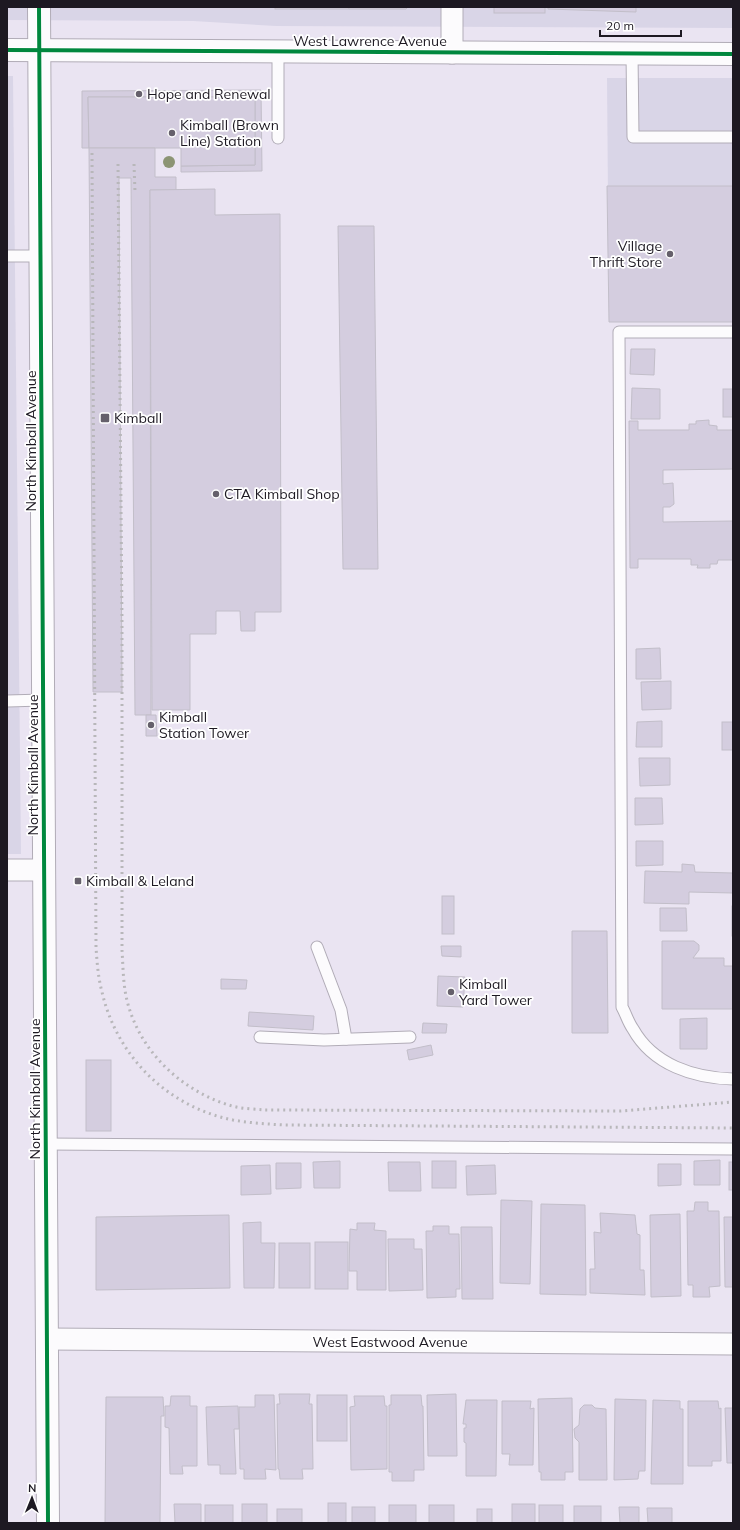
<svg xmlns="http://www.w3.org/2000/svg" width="740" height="1530" viewBox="0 0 740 1530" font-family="Mulish,sans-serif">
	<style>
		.commercial { fill: #d9d5e7 }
		.green { fill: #c6d0b1 }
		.building { fill: #d4cddf; stroke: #c2bec9 }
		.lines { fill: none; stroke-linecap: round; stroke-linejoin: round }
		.service-casing { stroke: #b1acb7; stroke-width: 13 }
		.minor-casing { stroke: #b1acb7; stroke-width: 23 }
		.tertiary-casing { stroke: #b1acb7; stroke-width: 24 }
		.secondary-casing { stroke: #b1acb7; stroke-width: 24 }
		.service { stroke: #fcfbfd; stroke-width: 11 }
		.minor { stroke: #fcfbfd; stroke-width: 21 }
		.tertiary { stroke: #fcfbfd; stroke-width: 22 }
		.secondary { stroke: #fcfbfd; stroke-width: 22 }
		.rail { stroke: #b8b7ba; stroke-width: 3; stroke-dasharray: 2 4; stroke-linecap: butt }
		.cycleway-casing { stroke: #fff; stroke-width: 6 }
		.cycleway { stroke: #00873e; stroke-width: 4 }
		.tree { fill: #8c9474 }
		.poi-dot { fill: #65606b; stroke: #fff; stroke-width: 1.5 }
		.labels { text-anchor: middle; stroke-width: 3.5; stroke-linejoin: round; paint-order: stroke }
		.street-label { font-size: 14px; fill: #1d1922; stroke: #fff }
		.poi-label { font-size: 14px; fill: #1d1922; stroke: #fff; text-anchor: start }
	</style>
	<rect width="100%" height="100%" fill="#eae4f2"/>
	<!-- commercial -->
	<g class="commercial">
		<path d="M7,7H733V28L276,26L193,21L7,20Z"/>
		<path d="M7,76H13L21,854H7Z"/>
		<path d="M607,78H733V322H609Z"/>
	</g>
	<!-- green -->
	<path class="green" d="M7,1005L8,1154H7Z"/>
	<!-- building -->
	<g class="building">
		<rect x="275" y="7" width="74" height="2"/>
		<path d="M349,7H408L406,9H349Z"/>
		<rect x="494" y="7" width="51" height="6"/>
		<path d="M548,7H636V12L548,9Z"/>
		<path d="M261,90L262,171L181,172V166L255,165V97H88L89,148H82V91Z"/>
		<path d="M88,97H255V165L181,166V148H89Z"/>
		<path d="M89,148H155V177H176V190H150L151,715H135L131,178H119L122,692H93Z"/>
		<path d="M607,186H733V322H609Z"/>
		<path d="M215,189V215L280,214L281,612H255V631H241L240,611H216V634H190V710H152L150,190Z"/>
		<path d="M338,226H374L378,569H343Z"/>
		<path d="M631,349H655L654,375L630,374Z"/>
		<path d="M632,388L660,389V419H631Z"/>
		<rect x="723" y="389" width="10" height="28"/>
		<path d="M709,420V425L717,426V430H733V469L663,470V484L673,483L674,504L670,507H663V522L733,521V560H718L717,564H710V568H697L698,565H691V559H638V568H630L629,421H638V430H689V424H696V421Z"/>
		<path d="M660,648L661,679H636V649Z"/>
		<path d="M671,681V709L642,710L641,682Z"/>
		<path d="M146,715H156L157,736H146Z"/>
		<path d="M662,721V747H636L637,722Z"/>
		<rect x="722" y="722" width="11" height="28"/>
		<path d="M639,758H670V785L640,786Z"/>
		<path d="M635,798H662L663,824L635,825Z"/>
		<path d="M636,841H663V865L636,866Z"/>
		<path d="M682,864L694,865L695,872L733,873V893L689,892V904L644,903L645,871L682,872Z"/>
		<rect x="442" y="896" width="12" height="38"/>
		<rect x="732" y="906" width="1" height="30"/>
		<path d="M660,908H686L687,931H660Z"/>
		<path d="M572,931H607L608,1033H572Z"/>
		<path d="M662,941H694L699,945V950L693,958H724V966H733V1009H662Z"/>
		<path d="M441,946H461V957L442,956Z"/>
		<path d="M438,976L465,977L463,1007L437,1006Z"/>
		<path d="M221,979L247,980L246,989H221Z"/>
		<path d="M249,1012L314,1016L313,1030L248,1026Z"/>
		<path d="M707,1018V1049H680V1019Z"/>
		<path d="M423,1023L447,1024L446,1033H422Z"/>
		<path d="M431,1045L433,1055L409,1060L407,1050Z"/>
		<rect x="86" y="1060" width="25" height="71"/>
		<path d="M720,1160V1185H694V1161Z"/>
		<path d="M340,1161V1188H314L313,1162Z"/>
		<rect x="432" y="1161" width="24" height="27"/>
		<path d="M388,1162H420L421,1191H389Z"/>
		<rect x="729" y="1162" width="4" height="28"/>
		<path d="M276,1163H301V1188L276,1189Z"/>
		<path d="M658,1164H681V1185L658,1186Z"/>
		<path d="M270,1165L271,1194L241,1195V1166Z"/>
		<path d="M495,1165L496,1194L467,1195L466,1166Z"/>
		<path d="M501,1200L532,1201L530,1284L500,1283Z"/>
		<path d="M695,1202H708V1211H719L720,1286L709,1287L710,1297H693V1285H688L687,1211H694Z"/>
		<path d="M541,1204L585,1205L586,1295L540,1294Z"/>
		<path d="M600,1213L635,1215L637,1234L640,1235V1270H644L645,1295L590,1293V1269H595L594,1232L601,1233Z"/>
		<path d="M680,1214L681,1296L651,1297L650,1215Z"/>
		<path d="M229,1215L230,1288L96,1290V1217Z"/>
		<path d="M724,1217H733V1287H725Z"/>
		<path d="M261,1222V1243H275L274,1288H244L243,1223Z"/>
		<path d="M357,1223H375L374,1230L386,1231V1290H357V1271H349L350,1229L357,1230Z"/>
		<path d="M433,1226H449V1234H459L460,1289H456V1297L427,1298L426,1231H433Z"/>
		<path d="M461,1227H492L493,1299H462Z"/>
		<path d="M388,1239H414V1249H422L423,1290L389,1291Z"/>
		<rect x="315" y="1242" width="33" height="47"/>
		<rect x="279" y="1243" width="31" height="45"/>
		<path d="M279,1394H310L309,1404H312L313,1469H302L303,1479H280L279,1469H278L277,1404H280Z"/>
		<path d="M456,1394L457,1456H428L427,1395Z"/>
		<path d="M255,1395H274L276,1470L265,1469L266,1479H244V1469H240L239,1407H255Z"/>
		<rect x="317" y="1395" width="30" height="46"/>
		<path d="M391,1395H421L422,1406H423L424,1470H414V1481H392V1472H389V1405H391Z"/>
		<path d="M171,1396H190V1406H197V1466H182L183,1474H170L169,1428L165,1427V1406H170Z"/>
		<path d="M354,1396H384L385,1406H387V1469L351,1470L350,1407L355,1406Z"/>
		<path d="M106,1397H163L164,1416H161L160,1523H105Z"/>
		<path d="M572,1398L573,1472H565V1480H541V1472H539L538,1399Z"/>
		<path d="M615,1399L646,1400L645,1471H639L638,1479L614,1480Z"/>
		<path d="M466,1400H497L496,1476H466V1443L464,1442V1428H466V1424H463Z"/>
		<path d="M653,1400L680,1401V1409H683V1484H651Z"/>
		<path d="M502,1401H531L530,1409L534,1408L533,1465H509L510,1454H502Z"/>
		<path d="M688,1401H718L719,1409L721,1408V1461H712V1466H688Z"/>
		<path d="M584,1405H592L595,1408L606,1409L607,1480H579V1442L575,1438L574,1429L579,1425L580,1409Z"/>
		<path d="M238,1406L239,1429H234L236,1474H220V1465H208L206,1407Z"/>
		<path d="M725,1408H733V1463H727Z"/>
		<rect x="328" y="1503" width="18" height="20"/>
		<path d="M174,1504H201V1523H175Z"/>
		<rect x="242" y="1504" width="25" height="19"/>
		<rect x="512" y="1504" width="23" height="19"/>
		<rect x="205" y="1505" width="28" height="18"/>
		<rect x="389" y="1505" width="27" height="18"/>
		<rect x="429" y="1505" width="25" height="18"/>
		<rect x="539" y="1505" width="24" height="18"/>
		<rect x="574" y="1506" width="27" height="17"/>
		<rect x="352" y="1507" width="23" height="16"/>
		<path d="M619,1507H639V1523H620Z"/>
		<path d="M647,1508H672V1523H648Z"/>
		<rect x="277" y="1509" width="25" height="14"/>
		<rect x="477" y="1509" width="15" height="14"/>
	</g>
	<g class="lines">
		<defs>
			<g id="service">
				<path d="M632,53L633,137H733"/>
				<path d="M278,138V52"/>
				<path d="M7,256H41"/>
				<path d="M733,332H619L622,1007C626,1014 628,1022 633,1029C653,1065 694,1078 733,1079"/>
				<path d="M7,701L43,700"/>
				<path d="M317,947L341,1010L346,1039"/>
				<path d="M260,1037L324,1040L410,1037"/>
				<path d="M46,1144L733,1149"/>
			</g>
			<g id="minor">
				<path d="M452,7V53"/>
				<path d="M7,870H44"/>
				<path d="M47,1339L733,1344"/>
			</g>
			<path id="tertiary" d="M39,7L48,1523"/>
			<path id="secondary" d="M7,50L733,54"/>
		</defs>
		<!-- service casing -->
		<use href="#service" class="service-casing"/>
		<!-- minor casing -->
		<use href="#minor" class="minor-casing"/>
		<!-- tertiary casing -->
		<use href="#tertiary" class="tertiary-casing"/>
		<!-- secondary casing -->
		<use href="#secondary" class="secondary-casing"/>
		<!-- service -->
		<use href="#service" class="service"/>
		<!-- minor -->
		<use href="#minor" class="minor"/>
		<!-- tertiary -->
		<use href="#tertiary" class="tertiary"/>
		<!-- secondary -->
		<use href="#secondary" class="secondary"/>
		<!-- rail -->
		<g class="rail">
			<path d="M92,153L96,947C97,962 98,977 102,992C117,1057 168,1107 233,1120C250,1123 267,1124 284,1125L733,1128"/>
			<path d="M118,164L122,621V950C123,965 123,981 126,996C137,1049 180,1091 232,1106C243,1109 255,1109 265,1110L621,1111L733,1102"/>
			<path d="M134,164L135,192"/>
		</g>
		<defs>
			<g id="cycleway">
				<path d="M39,7L48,1523"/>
				<path d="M7,50L733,54"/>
			</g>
		</defs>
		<!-- cycleway casing -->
		<use href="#cycleway" class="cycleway-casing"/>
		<!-- cycleway -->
		<use href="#cycleway" class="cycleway"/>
	</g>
	<!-- trees -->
	<circle class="tree" cx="169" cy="162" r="6"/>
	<!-- markers -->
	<g class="poi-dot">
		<circle cx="139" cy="94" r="4"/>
		<circle cx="172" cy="133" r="4"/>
		<circle cx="670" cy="254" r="4"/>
		<rect x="100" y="413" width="10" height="10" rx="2"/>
		<circle cx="216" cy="494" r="4"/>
		<circle cx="151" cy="725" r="4"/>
		<rect x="74" y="877" width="8" height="8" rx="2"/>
		<circle cx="451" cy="992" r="4"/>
	</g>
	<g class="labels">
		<!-- street labels -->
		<g class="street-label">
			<text x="370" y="46">West Lawrence Avenue</text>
			<text transform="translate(31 441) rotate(-90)" y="5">North Kimball Avenue</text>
			<text transform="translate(33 765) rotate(-90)" y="5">North Kimball Avenue</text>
			<text transform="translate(35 1089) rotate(-90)" y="5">North Kimball Avenue</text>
			<text x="390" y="1347">West Eastwood Avenue</text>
		</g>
		<!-- poi labels -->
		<g class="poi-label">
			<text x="147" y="99">Hope and Renewal</text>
			<text x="180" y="130">Kimball (Brown<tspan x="180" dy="16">Line) Station</tspan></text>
			<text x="662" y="251" text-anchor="end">Village<tspan x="662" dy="16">Thrift Store</tspan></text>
			<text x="114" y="423">Kimball</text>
			<text x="224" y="499">CTA Kimball Shop</text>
			<text x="159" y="722">Kimball<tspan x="159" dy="16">Station Tower</tspan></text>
			<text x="86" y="886">Kimball &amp; Leland</text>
			<text x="459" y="989">Kimball<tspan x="459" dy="16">Yard Tower</tspan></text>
		</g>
	</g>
	<!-- border -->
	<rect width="740" height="1530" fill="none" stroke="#1d1922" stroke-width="16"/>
	<!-- north arrow -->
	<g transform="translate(32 1498) rotate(1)" stroke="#ffffff" stroke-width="3" paint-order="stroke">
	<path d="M0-3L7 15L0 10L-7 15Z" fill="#1d1922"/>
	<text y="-6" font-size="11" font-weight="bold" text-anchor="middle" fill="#1d1922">N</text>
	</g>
	<!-- scale -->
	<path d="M600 30v6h81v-6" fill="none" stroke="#1d1922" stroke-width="2"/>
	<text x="606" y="30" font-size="12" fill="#1d1922" stroke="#ffffff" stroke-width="3" paint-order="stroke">20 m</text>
</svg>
